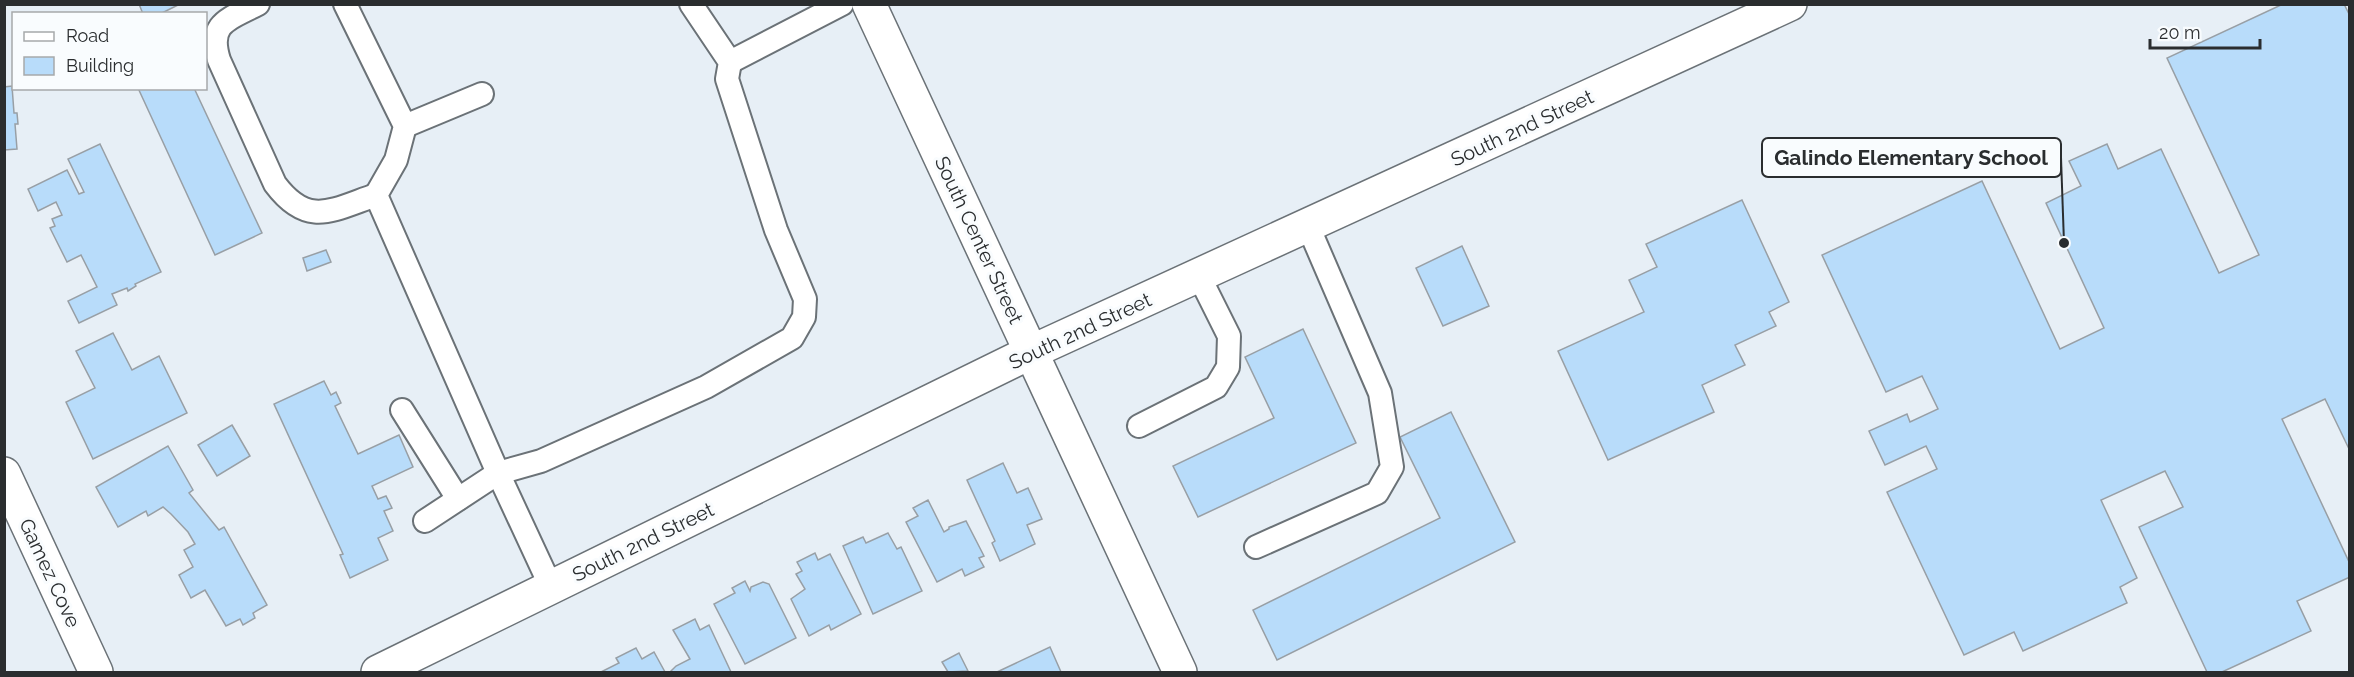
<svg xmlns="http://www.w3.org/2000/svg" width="2354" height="677" viewBox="0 0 2354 677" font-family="Raleway,sans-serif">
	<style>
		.building { fill: #b8dcfa; stroke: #989fa5; stroke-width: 1.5 }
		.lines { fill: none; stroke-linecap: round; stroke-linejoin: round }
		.service-casing { stroke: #6b7277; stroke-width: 26 }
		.minor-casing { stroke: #6b7277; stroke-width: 36 }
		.tertiary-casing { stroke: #6b7277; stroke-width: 36 }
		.service { stroke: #fff; stroke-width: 22 }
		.minor { stroke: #fff; stroke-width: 33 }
		.tertiary { stroke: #fff; stroke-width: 33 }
		.labels { text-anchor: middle; stroke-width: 6; stroke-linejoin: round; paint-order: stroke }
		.street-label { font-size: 20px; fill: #2a2d2f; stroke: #f9fcfe }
		.leader { fill: none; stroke: #2a2d2f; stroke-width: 2 }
		.callout-dot { fill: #2a2d2f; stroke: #f9fcfe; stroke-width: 2 }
		.callout { fill: #f9fcfe; stroke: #2a2d2f; stroke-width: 2 }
		.callout-label { font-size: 21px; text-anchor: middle; font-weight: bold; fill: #2a2d2f }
	</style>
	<rect width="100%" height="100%" fill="#e7eff6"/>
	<!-- building -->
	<g class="building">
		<path d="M139,4H180L160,14H143Z"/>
		<path d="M2283,4H2344L2350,16V451L2325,399L2282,419L2350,564V577L2297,601L2311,631L2222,672H2207L2139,527L2183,507L2165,471L2101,500L2137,578L2120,587L2127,603L2023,651L2014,632L1964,655L1887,492L1937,469L1926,446L1885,465L1869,431L1907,414L1910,422L1938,409L1922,376L1886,392L1822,255L1982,181L2060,349L2104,328L2046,203L2081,186L2069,161L2107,144L2118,169L2161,149L2219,273L2259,255L2167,58Z"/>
		<path d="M12,86L14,113H17L18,124H15L17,149L4,150V87Z"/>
		<path d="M138,88H194L262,233L215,255Z"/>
		<path d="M100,144L161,272L135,284L136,286L128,291L127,288L112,294L117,305L79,323L68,301L97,287L81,255L67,262L50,228L55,226L52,219L62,215L56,202L38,211L28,189L67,170L79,194L84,192L68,159Z"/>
		<path d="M1742,200L1789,302L1769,312L1776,326L1735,345L1745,365L1702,385L1714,412L1608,460L1558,351L1644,312L1629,280L1657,267L1646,244Z"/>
		<path d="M1462,246L1489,306L1443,326L1416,268Z"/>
		<path d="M326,250L331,262L307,271L303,258Z"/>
		<path d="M1303,329L1356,443L1198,517L1173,466L1274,418L1245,357Z"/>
		<path d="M113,333L132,370L159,356L187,413L93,459L66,402L95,388L76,351Z"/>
		<path d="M324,381L331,395L336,392L341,403L335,406L358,454L399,435L413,467L372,486L378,499L386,496L392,508L384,511L393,531L378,538L388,560L350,578L340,555L343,554L274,404Z"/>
		<path d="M1451,412L1515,542L1277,660L1253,610L1440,518L1400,437Z"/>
		<path d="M232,425L250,456L217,476L198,445Z"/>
		<path d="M168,446L193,490L189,493L219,530L224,527L267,605L253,613L255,618L243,625L240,619L226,626L205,590L191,598L179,575L193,567L184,550L195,544L188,532L171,514L163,507L148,516L146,511L118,527L96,487Z"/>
		<path d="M1003,463L1017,493L1028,488L1042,519L1027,525L1035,544L1000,561L992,543L995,541L967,480Z"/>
		<path d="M928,500L944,532L949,529V527L966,521L984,556L979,558L984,567L965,576L962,569L937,582L906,522L918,516L913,508Z"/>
		<path d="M888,533L897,549L901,547L922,591L873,614L843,546L863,537L866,543Z"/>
		<path d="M815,553L818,560L830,554L861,614L831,630L829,625L809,636L791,599L805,589L796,574L802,571L797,562Z"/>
		<path d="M745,581L750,591L751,587L763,582L769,584L796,638L745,664L714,604L735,593L732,588Z"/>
		<path d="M695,619L700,630L709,625L731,672H670L676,666L690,659L673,630Z"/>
		<path d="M1050,647L1061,672H997Z"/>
		<path d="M636,648L642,659L654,652L665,672H601L619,663L616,658Z"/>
		<path d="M959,653L968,671L948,672L942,662Z"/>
	</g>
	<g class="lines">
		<defs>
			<g id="service">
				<path d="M258,4C230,19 207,22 219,60L275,184C308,228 332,210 376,195"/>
				<path d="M345,4L405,126L396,160L376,195L498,473L551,587"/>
				<path d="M730,62L842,4"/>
				<path d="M405,126L482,94"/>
				<path d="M402,410L458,499"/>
				<path d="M1139,426L1216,387L1228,367L1229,336L1199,276"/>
				<path d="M425,521L498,473L541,461L706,387L792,338L804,317L805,299L776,230L727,79L730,62L691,4"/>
				<path d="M1256,547L1377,493L1392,467L1380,393L1308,226"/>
			</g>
			<g id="minor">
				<path d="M869,4L1180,672"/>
				<path d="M4,474L96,672"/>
			</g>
			<path id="tertiary" d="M378,672L1031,352L1790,4"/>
		</defs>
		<!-- service casing -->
		<use href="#service" class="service-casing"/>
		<!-- minor casing -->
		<use href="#minor" class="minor-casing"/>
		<!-- tertiary casing -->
		<use href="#tertiary" class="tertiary-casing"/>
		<!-- service -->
		<use href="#service" class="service"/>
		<!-- minor -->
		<use href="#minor" class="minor"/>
		<!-- tertiary -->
		<use href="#tertiary" class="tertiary"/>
	</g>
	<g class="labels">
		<!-- street labels -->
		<g class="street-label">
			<text transform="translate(1522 128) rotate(-25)" y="7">South 2nd Street</text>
			<text transform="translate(979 240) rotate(65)" y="7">South Center Street</text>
			<text transform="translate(1080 331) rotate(-25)" y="7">South 2nd Street</text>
			<text transform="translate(643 542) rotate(-26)" y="7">South 2nd Street</text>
			<text transform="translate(50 573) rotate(65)" y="7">Gamez Cove</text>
		</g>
	</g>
	<!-- callouts -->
	<path class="leader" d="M2064 243L2061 158"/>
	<circle class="callout-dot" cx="2064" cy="243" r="6"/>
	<rect class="callout" x="1762" y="138" width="299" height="39" rx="6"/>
	<g class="callout-label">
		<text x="1911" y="165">Galindo Elementary School</text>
	</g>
	<!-- border -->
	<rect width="2354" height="677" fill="none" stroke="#2a2d2f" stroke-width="12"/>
	<!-- legend -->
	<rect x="12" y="12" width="195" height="78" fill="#f9fcfe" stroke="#a6a9ab" stroke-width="1.5"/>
	<rect x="24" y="32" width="30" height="9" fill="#ffffff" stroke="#a6a9ab" stroke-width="1.5"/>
	<text x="66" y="42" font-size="18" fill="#2a2d2f">Road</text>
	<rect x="24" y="57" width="30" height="18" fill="#b8dcfa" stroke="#a6a9ab" stroke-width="1.5"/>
	<text x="66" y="72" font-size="18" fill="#2a2d2f">Building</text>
	<!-- scale -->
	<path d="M2150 39v9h110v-9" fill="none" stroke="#2a2d2f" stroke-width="3"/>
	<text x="2159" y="39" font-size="18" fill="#2a2d2f" stroke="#f9fcfe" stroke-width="4.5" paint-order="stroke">20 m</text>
</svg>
